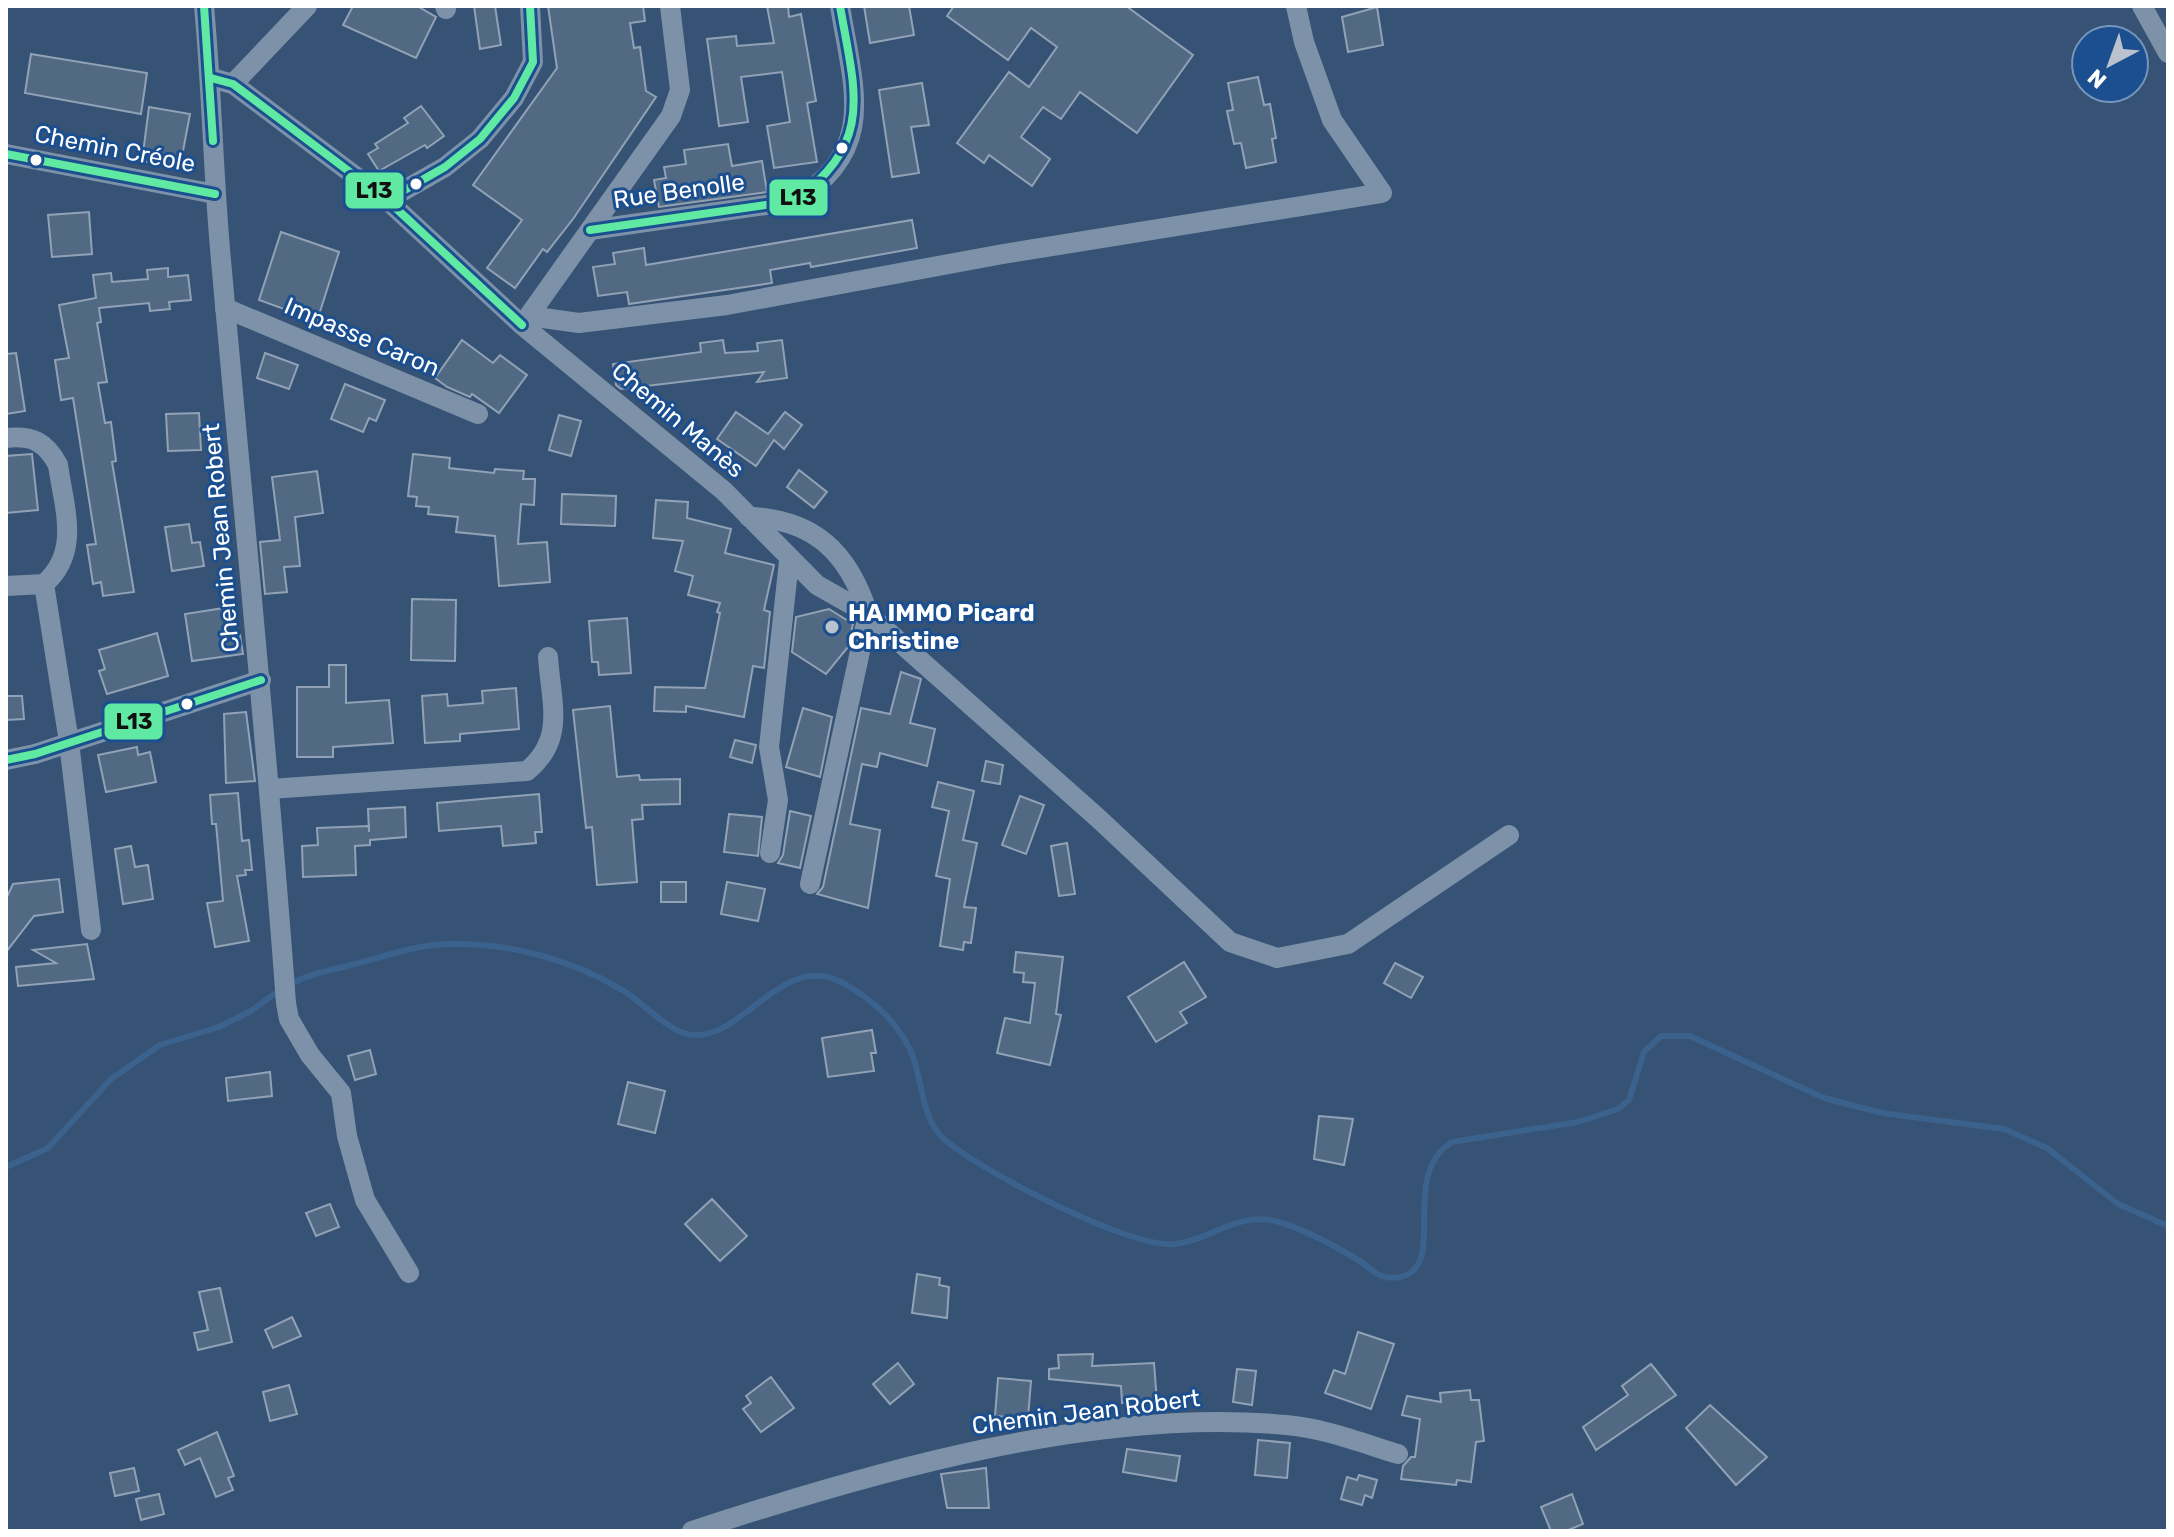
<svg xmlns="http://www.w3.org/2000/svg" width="2174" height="1537" viewBox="0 0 2174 1537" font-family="Rubik,sans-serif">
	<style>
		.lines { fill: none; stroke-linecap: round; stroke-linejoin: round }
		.stream { stroke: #3b618d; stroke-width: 6 }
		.building { fill: #526984; stroke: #92a2b6; stroke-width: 2 }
		.minor { stroke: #7d92a8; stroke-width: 20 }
		.bus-1-casing { stroke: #1b4f8f; stroke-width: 14 }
		.bus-1 { stroke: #60e9a3; stroke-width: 8 }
		.bus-dot { fill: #fff; stroke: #1b4f8f; stroke-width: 3 }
		.poi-dot { fill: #b9c2ce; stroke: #1b4f8f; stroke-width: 3 }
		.labels { text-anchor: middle; stroke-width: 6; stroke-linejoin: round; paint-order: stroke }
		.street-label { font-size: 24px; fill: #fff; stroke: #1b4f8f }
		.poi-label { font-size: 24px; font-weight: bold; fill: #fff; stroke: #1b4f8f; text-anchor: start }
		.line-badge { stroke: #1b4f8f; stroke-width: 3 }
		.pale-badge-label { font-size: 22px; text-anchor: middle; font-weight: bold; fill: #111 }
	</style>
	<rect width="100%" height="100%" fill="#365274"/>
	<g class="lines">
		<!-- stream -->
		<g class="stream">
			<path d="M289,985C310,973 328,971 351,965C384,957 417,944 451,944C511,943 573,960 624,991C645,1004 672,1037 698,1035C746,1033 785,953 841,982C873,999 902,1025 914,1060C923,1086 922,1120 945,1140C981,1171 1130,1249 1175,1244C1212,1240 1238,1210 1279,1222C1308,1231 1332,1244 1358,1260C1366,1264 1373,1273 1382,1276C1390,1279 1403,1278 1410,1273C1442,1252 1402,1173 1452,1142L1578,1122L1618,1109L1629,1100L1644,1052L1661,1036H1690L1824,1098L1882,1113L2004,1129L2047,1148L2118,1204L2168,1226"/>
			<path d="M6,1167L48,1148L111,1079L160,1045L219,1027L251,1011L280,990"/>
		</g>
	</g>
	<!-- building -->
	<g class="building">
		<path d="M353,6H417L436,17L416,58L343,25Z"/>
		<path d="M474,6H495L501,45L480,49Z"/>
		<path d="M548,6H643L645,21L630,23L634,48L640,47L646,91L656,97L573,219L547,252L543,249L515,288L487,268L522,220L473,185L557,68Z"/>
		<path d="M767,6H788L789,17L801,14L816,101L807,103L817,162L774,168L767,126L790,122L782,72L741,77L748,122L719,126L707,39L736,36L737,46L774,43Z"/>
		<path d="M864,6H909L914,35L870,43Z"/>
		<path d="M954,6H1126L1193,55L1137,133L1080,92L1061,119L1043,107L1021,137L1050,159L1032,186L989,155L984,163L957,143L1009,72L1029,87L1057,47L1031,28L1008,60L947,16Z"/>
		<path d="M1377,7L1383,45L1348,52L1342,17Z"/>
		<path d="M31,54L147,73L141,114L25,93Z"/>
		<path d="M1258,77L1264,105L1270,104L1276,138L1272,139L1276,162L1246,168L1241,143L1234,144L1227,111L1233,110L1228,83Z"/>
		<path d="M922,83L929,125L911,127L919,173L892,177L879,90Z"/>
		<path d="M421,106L444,136L427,148L425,145L379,171L368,154L378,148L375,144L408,123L404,118Z"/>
		<path d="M149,107L190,114L180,167L142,161Z"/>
		<path d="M728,144L732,166L762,161L767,192L659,207L654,180L666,178L664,167L686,164L684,150Z"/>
		<path d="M89,212L92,254L52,257L48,215Z"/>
		<path d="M912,220L917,248L811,267L810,263L770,270L772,283L629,304L627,292L598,296L593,267L615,264L613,253L644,248L646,265Z"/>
		<path d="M281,232L339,252L317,321L259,300Z"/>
		<path d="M168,268V277L188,275L191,300L169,302L170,309L150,311L149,303L99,308L101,322L97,323L107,382L98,383L105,423L111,422L116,461L112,462L134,592L103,596L101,582L93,584L87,545L96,544L73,398L61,400L55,360L69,358L59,305L96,298L93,275L111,273L112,282L148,279L147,270Z"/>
		<path d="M462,340L493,363L500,355L527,375L499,413L472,394L470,397L447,387L435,378Z"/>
		<path d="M723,340L725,353L758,351L757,343L782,340L787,378L757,382L764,372L621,389L616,385L613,364L701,352L700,343Z"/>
		<path d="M16,353L25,411L6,414V354Z"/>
		<path d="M265,353L298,365L289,389L257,378Z"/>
		<path d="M345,384L385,400L376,421L369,418L363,432L331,419Z"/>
		<path d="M736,412L768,434L785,412L802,425L784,449L774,440L756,466L717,439Z"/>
		<path d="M199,413L201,450L168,451L166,414Z"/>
		<path d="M559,415L581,421L571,456L549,450Z"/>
		<path d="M32,454L38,510L6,513V456Z"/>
		<path d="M413,454L450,458L449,468L494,473L495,469L524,471L523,479H535L534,505L521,504L518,544L547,542L550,582L499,586L495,536L456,532L458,517L428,514L429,507L416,506L417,497L408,496Z"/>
		<path d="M799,470L827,492L814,508L787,487Z"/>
		<path d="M317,471L323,513L295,517L300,566L284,567L287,592L265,594L260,542L280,540L272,477Z"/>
		<path d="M562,494L616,496L615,526L561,524Z"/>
		<path d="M656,500L688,502L687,518L731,529L725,553L774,565L764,610L770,612L764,668L753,666L744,717L686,706V712L654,711L655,687L705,688L720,613L717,612L720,603L688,595L693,576L675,571L683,541L653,538Z"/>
		<path d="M189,524L192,543L200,542L204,566L172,571L165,527Z"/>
		<path d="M412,599L456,600L455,661L411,660Z"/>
		<path d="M224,608L228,636L240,635L243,654L192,661L185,614Z"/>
		<path d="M829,609L853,624L848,647L826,674L792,652L796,617Z"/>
		<path d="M627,618L631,673L599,675L598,662H592L589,621Z"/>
		<path d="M157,633L168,676L107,694L99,671L105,669L99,650Z"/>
		<path d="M329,665H346V703L389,700L393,743L333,747V757H297V687H329Z"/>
		<path d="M901,672L921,679L910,723L935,729L927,766L880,753L877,767L862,764L850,824L880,830L868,908L817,894L823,887L861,708L890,714Z"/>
		<path d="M516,688L519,729L460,734V741L425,743L422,696L447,694L448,706L483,703L482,691Z"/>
		<path d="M6,696H22L24,719L6,720Z"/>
		<path d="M610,706L617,777L639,775L640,780L680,779V804L642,805L643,819L632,820L637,882L597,885L592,827L586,828L573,710Z"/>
		<path d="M803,708L832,717L820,777L786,767Z"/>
		<path d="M246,712L255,781L226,783L224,714Z"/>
		<path d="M735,740L756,745L752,763L730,757Z"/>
		<path d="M137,747L138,755L150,752L156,782L106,792L98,755Z"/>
		<path d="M986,761L1003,765L1000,784L982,781Z"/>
		<path d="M938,782L974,791L963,840L977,843L964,907L976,908L971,943L964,942L963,950L940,946L950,879L936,876L949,811L932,807Z"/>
		<path d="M238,793L242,841L249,840L252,870H245L246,875L237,876L249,941L215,947L207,903L223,901L216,824H212L210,795Z"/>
		<path d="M539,794L542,832H535L536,843L503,846L501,826L439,831L437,803Z"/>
		<path d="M1020,796L1044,805L1026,854L1002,845Z"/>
		<path d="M405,807L406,837L370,840V845L355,846L356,875L303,877L302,846L318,845L317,828L369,826V832L368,809Z"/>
		<path d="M790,811L811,816L800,868L778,863L783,855Z"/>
		<path d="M729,814L762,817L758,856L724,852Z"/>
		<path d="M1067,843L1075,894L1059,896L1051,846Z"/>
		<path d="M131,846L135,867L148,865L153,899L123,904L115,849Z"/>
		<path d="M59,879L63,912L34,916L6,952V899L13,884Z"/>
		<rect x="661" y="882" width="25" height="20"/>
		<path d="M727,882L765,889L758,921L721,914Z"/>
		<path d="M87,944L94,979L18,986L16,967L56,963L33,950Z"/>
		<path d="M1016,952L1063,957L1056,1014L1061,1015L1050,1065L997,1053L1005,1018L1030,1023L1035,983L1023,982L1024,973L1014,972Z"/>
		<path d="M1184,962L1206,997L1180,1012L1187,1023L1156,1042L1128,997Z"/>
		<path d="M1395,963L1423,977L1411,998L1384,983Z"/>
		<path d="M872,1030L876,1053H871L874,1071L828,1077L822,1038Z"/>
		<path d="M370,1050L376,1074L355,1080L348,1056Z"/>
		<path d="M270,1072L272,1096L228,1101L226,1078Z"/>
		<path d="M628,1082L665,1091L655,1133L618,1124Z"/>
		<path d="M1319,1116L1353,1119L1344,1165L1314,1159Z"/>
		<path d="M712,1199L747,1236L720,1261L685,1224Z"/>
		<path d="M330,1204L339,1227L316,1236L306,1213Z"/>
		<path d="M917,1274L940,1278L939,1285L949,1287L947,1318L912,1313Z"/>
		<path d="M220,1288L232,1342L198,1350L194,1333L208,1330L199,1292Z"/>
		<path d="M292,1317L301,1336L273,1348L265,1330Z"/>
		<path d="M1358,1332L1394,1344L1371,1409L1325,1393L1334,1370L1345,1374Z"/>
		<path d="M1093,1354L1092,1366L1154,1363L1157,1402L1122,1403L1121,1386L1049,1379V1369L1059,1368L1058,1355Z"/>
		<path d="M898,1363L914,1384L890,1404L873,1384Z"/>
		<path d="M1651,1364L1676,1395L1596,1450L1583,1427L1628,1395L1622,1386Z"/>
		<path d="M1237,1369L1256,1371L1252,1405L1233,1402Z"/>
		<path d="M771,1377L794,1408L761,1432L743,1409L751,1403L746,1396Z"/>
		<path d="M998,1378L1031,1381L1028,1418L995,1416Z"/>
		<path d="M289,1385L297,1414L270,1421L263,1392Z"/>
		<path d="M1470,1390L1471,1400H1479L1484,1441L1476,1442L1471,1482L1457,1480L1456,1485L1401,1479L1403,1466L1411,1457H1415L1420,1419L1402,1415L1407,1396L1441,1402L1440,1393Z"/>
		<path d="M1710,1405L1767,1457L1736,1485L1686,1428Z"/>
		<path d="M217,1432L234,1476L228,1478L233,1490L216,1497L200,1458L185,1465L178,1450Z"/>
		<path d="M1258,1440L1290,1443L1287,1478L1255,1475Z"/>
		<path d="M1127,1449L1180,1456L1176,1481L1123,1472Z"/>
		<path d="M134,1468L139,1491L115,1496L110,1473Z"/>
		<path d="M986,1468L989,1508H947L941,1474Z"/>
		<path d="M1359,1475L1377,1480L1372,1498L1365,1495L1362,1505L1341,1499L1347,1477L1357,1480Z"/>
		<path d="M159,1494L164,1514L141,1520L136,1499Z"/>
		<path d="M1572,1494L1583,1524L1566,1531H1551L1541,1507Z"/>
	</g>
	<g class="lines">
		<!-- minor -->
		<g class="minor">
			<path d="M204,6C212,91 213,175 221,260C243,508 268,755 286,1003L289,1019L310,1055L341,1093L347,1136L365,1200L409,1273"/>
			<path d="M445,6L446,9"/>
			<path d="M2142,6L2168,53"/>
			<path d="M211,78L233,84L387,200L522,325L724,491L817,585L868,614L1099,819L1230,942L1277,958L1348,944L1509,835"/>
			<path d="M233,84L307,6"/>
			<path d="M6,154L215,194"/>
			<path d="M387,200L445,167L480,139L514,98L533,62L530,6"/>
			<path d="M590,230L794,201C879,150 853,88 840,6"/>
			<path d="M225,308L478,414"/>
			<path d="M529,316L579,323L727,305L1003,254L1382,193L1332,120L1304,42L1296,6"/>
			<path d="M523,324L671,116L680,90L670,6"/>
			<path d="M6,438C32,435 46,442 58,465C64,508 81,552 44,584L6,586"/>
			<path d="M749,517C814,519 849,553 868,614L810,884"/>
			<path d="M44,584L69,742L91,930"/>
			<path d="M6,760L35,754L261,680"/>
			<path d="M270,789L527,771C566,739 551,703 548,657"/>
			<path d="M770,853L778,800L769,747L789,561"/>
			<path d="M692,1531C872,1472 1095,1407 1286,1425C1324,1428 1362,1443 1398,1454"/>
		</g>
		<defs>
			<g id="bus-1">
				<path d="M204,6L213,141"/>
				<path d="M211,78L233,84L387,200L522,325"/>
				<path d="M6,154L215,194"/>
				<path d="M387,200L445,167L480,139L514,98L533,62L530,6"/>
				<path d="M590,230L794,201C875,142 855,93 840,6"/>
				<path d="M6,760L35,754L261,680"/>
			</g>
		</defs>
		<!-- bus-1 casing -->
		<use href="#bus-1" class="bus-1-casing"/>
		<!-- bus-1 -->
		<use href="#bus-1" class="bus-1"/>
	</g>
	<!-- markers -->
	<g class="bus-dot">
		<circle cx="842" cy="148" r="7"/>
		<circle cx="36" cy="160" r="7"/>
		<circle cx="416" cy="184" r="7"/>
		<circle cx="187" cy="704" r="7"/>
	</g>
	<circle class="poi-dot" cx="832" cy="627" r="8"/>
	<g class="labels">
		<!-- street labels -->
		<g class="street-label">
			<text transform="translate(115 149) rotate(11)" y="8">Chemin Créole</text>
			<text transform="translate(679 191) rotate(-8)" y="8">Rue Benolle</text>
			<text transform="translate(362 337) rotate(23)" y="8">Impasse Caron</text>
			<text transform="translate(678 420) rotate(40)" y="8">Chemin Manès</text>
			<text transform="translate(221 538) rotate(-95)" y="8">Chemin Jean Robert</text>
			<text transform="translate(1086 1412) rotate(-7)" y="8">Chemin Jean Robert</text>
		</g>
		<!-- poi labels -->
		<g class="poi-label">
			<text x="848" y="621">HA IMMO Picard<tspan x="848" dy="28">Christine</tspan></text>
		</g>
	</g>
	<g class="line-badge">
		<rect x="344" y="171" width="61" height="39" rx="8" fill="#60e9a3"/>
		<rect x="768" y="178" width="61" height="39" rx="8" fill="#60e9a3"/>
		<rect x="103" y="702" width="61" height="39" rx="8" fill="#60e9a3"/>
	</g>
	<g class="pale-badge-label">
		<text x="374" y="198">L13</text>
		<text x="798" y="205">L13</text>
		<text x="134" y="729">L13</text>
	</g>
	<!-- border -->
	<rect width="2174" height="1537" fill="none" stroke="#ffffff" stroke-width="16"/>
	<!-- north arrow -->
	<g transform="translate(2110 64) rotate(221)"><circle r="38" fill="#1b4f8f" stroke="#7695bc" stroke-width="2"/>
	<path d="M0-6L14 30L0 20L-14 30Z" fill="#b9c2ce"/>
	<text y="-12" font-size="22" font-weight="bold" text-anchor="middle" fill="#ffffff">N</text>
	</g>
</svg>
